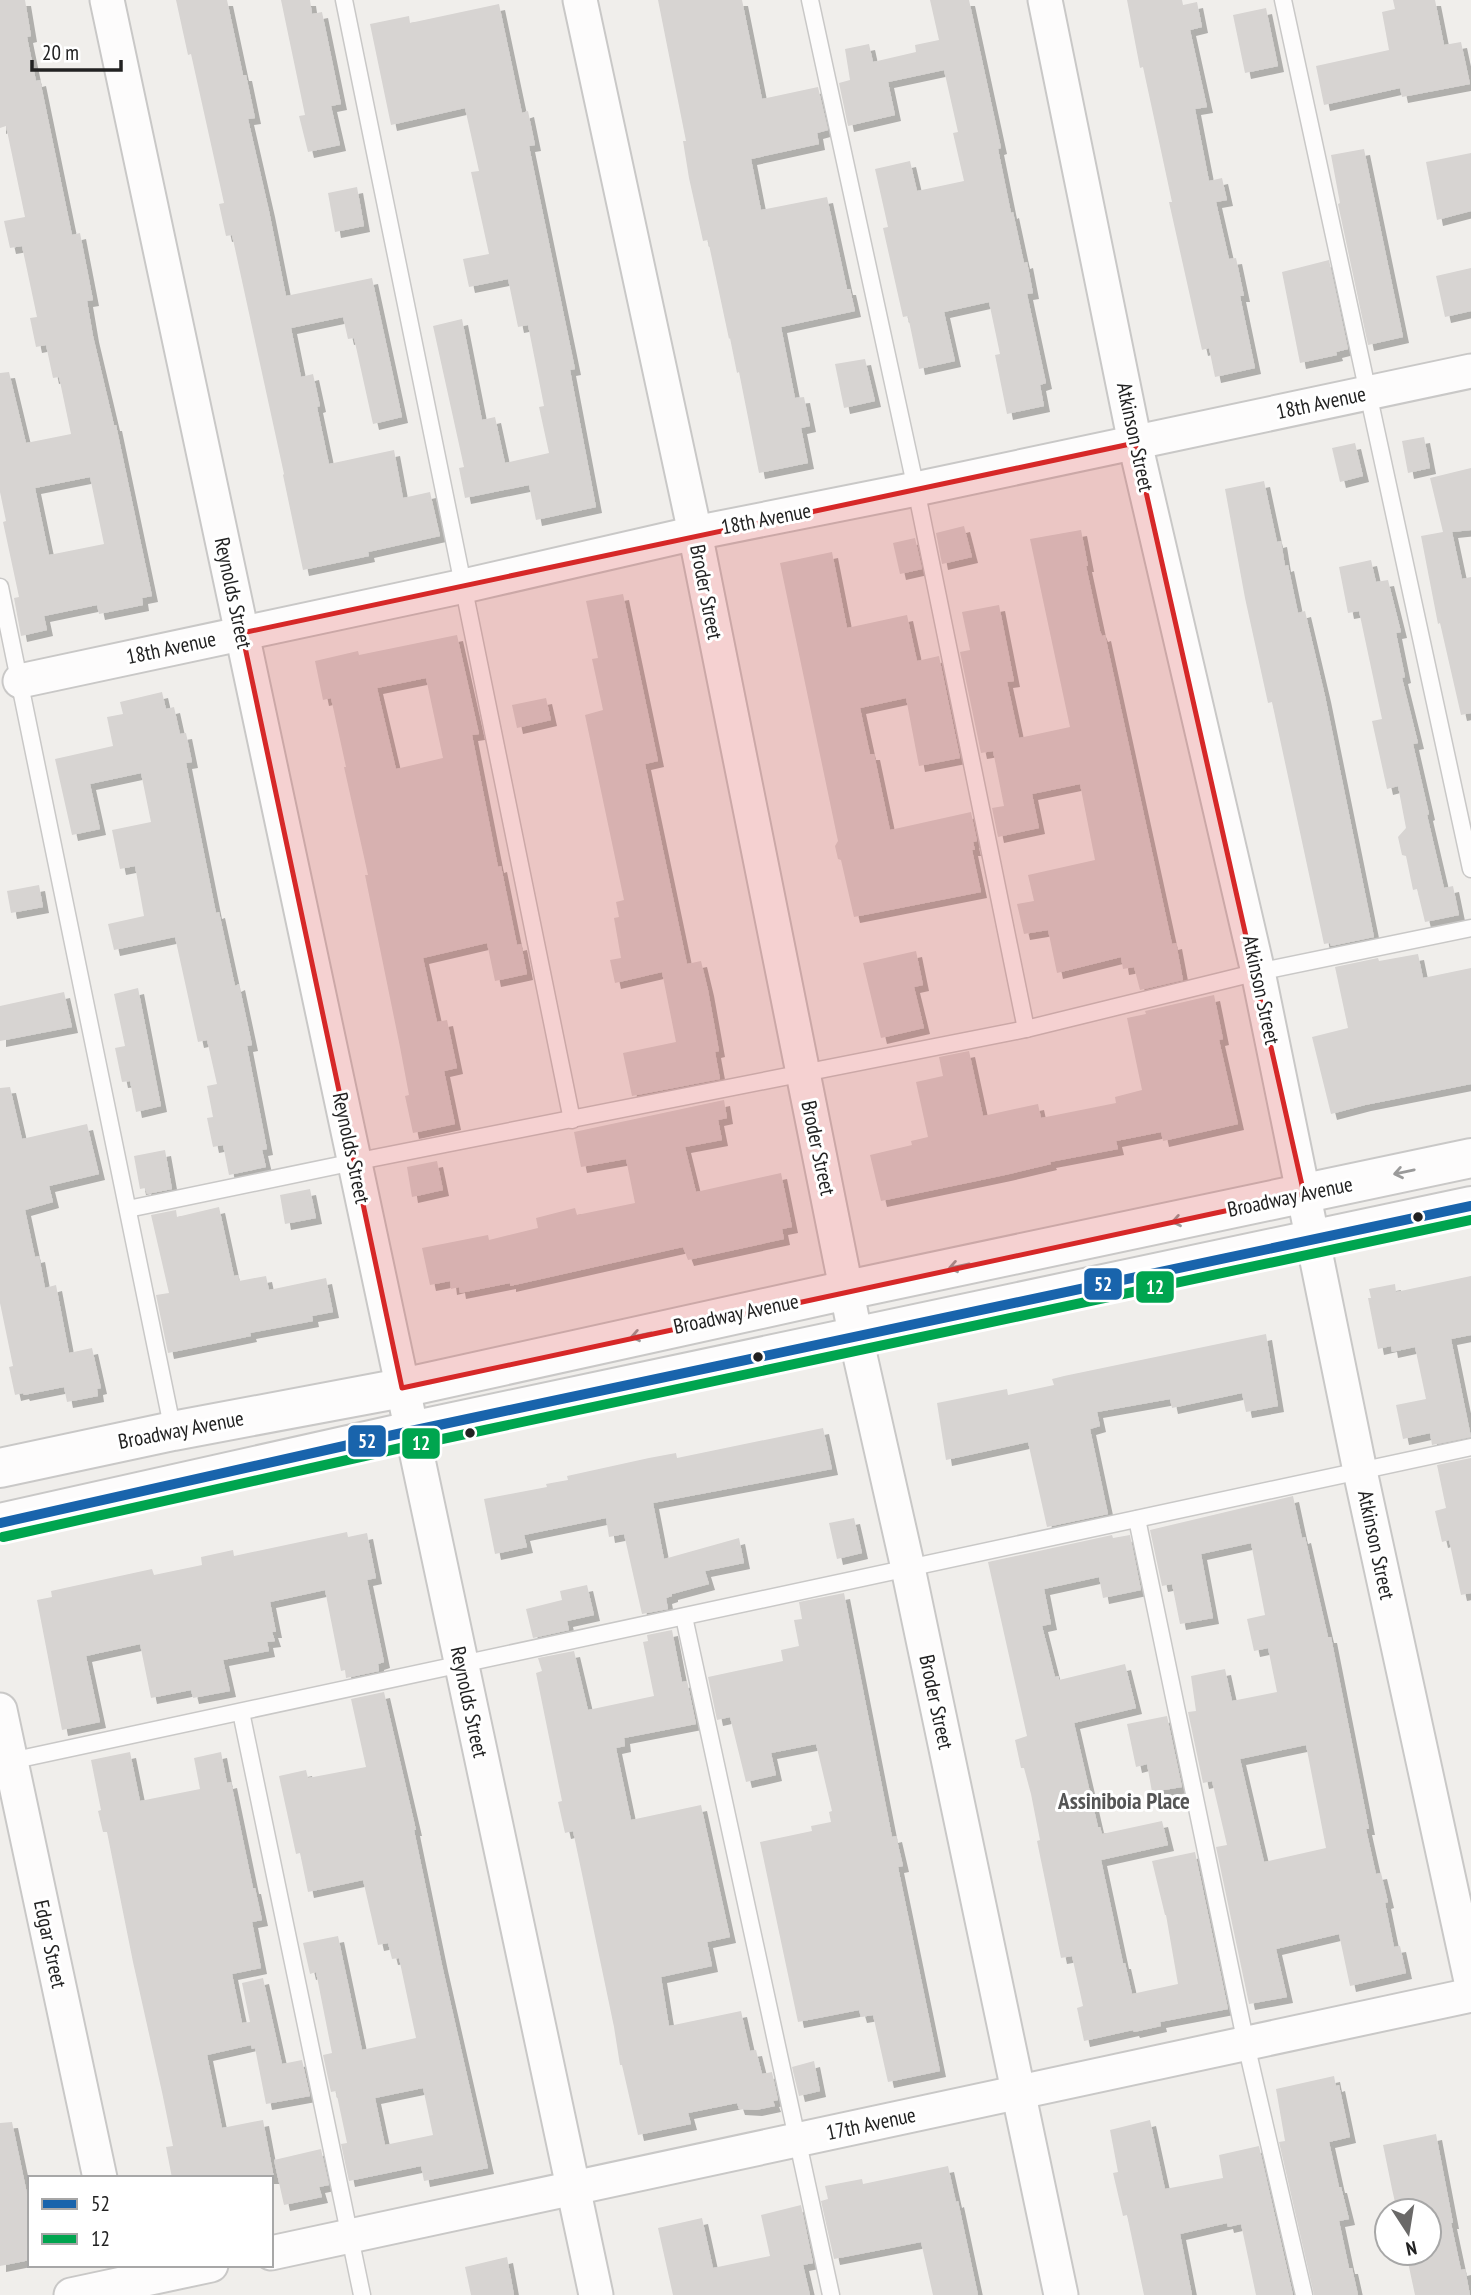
<svg xmlns="http://www.w3.org/2000/svg" width="1471" height="2295" viewBox="0 0 1471 2295" font-family="'PT Sans Narrow',sans-serif">
	<style>
		.building { fill: #d7d4d2; fill-rule: evenodd; filter: url(#shadow) }
		.lines { fill: none; stroke-linecap: round; stroke-linejoin: round }
		.service-casing { stroke: #c9c8c7; stroke-width: 19 }
		.minor-casing { stroke: #c9c8c7; stroke-width: 37 }
		.tertiary-casing { stroke: #c9c8c7; stroke-width: 42 }
		.service { stroke: #fdfcfc; stroke-width: 16 }
		.minor { stroke: #fdfcfc; stroke-width: 33 }
		.tertiary { stroke: #fdfcfc; stroke-width: 38 }
		.bus-1-casing { stroke: #fff; stroke-width: 16 }
		.bus-2-casing { stroke: #fff; stroke-width: 16 }
		.bus-1 { stroke: #1964ac; stroke-width: 10 }
		.bus-2 { stroke: #00a54f; stroke-width: 10 }
		.oneway { stroke: #9a9a9a }
		.marked { fill: #d62828; fill-opacity: 0.2; stroke: #d62828; stroke-width: 5; stroke-linejoin: round }
		.bus-dot { fill: #222; stroke: #fff; stroke-width: 2.5 }
		.labels { text-anchor: middle; stroke-width: 6; stroke-linejoin: round; paint-order: stroke }
		.street-label { font-size: 21px; fill: #222; stroke: #fff }
		.neighbourhood-label { font-size: 23px; font-weight: bold; fill: #555; stroke: #fff }
		.line-badge { stroke: #fff; stroke-width: 2.5 }
		.badge-label { font-size: 19px; text-anchor: middle; font-weight: bold; fill: #fff }
	</style>
	<defs>
		<filter id="shadow"><feDropShadow dx="6" dy="6" stdDeviation="0" flood-color="#0004"/></filter>
	</defs>
	<rect width="100%" height="100%" fill="#f0eeeb"/>
	<!-- building -->
	<g class="building">
		<path d="M0,0H25L31,36L27,37L36,81L40,80L72,235L80,233L93,300L87,301L93,336L114,425H116L152,596L142,598L143,605L99,614L97,605L44,616L47,630L21,636L14,598L19,597L3,522L6,521L0,492V373L9,372L26,443L71,434L59,377L53,378L46,345L36,347L30,318L37,317L22,246L10,248L4,221L25,217L6,126L0,128ZM90,477L104,544L49,555L35,488Z"/>
		<path d="M176,0H227L243,75H246L255,118L248,119L269,211L286,296L372,278L402,417L373,424L354,338L348,339L343,317L291,328L301,377L313,374L320,406L317,407L329,464L394,450L403,498L430,492L440,536L368,552L369,556L303,570L283,475L284,474L232,235L226,236L219,204L224,203L191,54L188,55Z"/>
		<path d="M281,0H310L312,14L322,12L341,104L331,106L340,145L308,152L299,116L305,115Z"/>
		<path d="M658,0H742L762,99L818,87L828,130L817,133L819,144L751,159L761,210L827,197L847,289H850L855,311L781,327L795,398L804,397L810,426L801,428L808,463L759,473L739,372L737,373L730,338L729,339L708,240L703,241L689,178L683,141H686Z"/>
		<path d="M930,0H969L1001,148L998,149L1011,213L1013,212L1024,263L1027,262L1033,293L1027,294L1046,383L1040,385L1044,406L1007,414L995,355L1000,354L989,302L944,312L955,361L919,369L908,316L903,317L883,228L888,227L875,169L910,161L917,191L964,181L953,133L958,132L944,70L888,82L895,115L848,126L839,83L850,80L845,49L869,44L873,62L916,52L915,45L939,40Z"/>
		<path d="M1127,0H1182L1183,5L1197,2L1202,27L1190,30L1207,107L1195,109L1209,181L1222,178L1227,200L1216,202L1229,259L1236,258L1244,296H1240L1255,368L1215,377L1209,348L1202,350L1169,202H1172L1154,118L1143,67L1140,68Z"/>
		<path d="M1393,0H1435L1444,45L1461,42L1470,84L1402,97L1400,88L1324,105L1316,66L1389,50L1382,12L1395,9Z"/>
		<path d="M499,4L522,113L528,111L535,145L529,146L575,369L570,370L596,507L536,520L529,485L465,498L459,468L464,467L433,326L462,319L482,420L495,417L505,463L549,453L539,407L544,406L528,325L518,327L508,279L469,287L463,259L489,254L471,172L479,171L465,108L391,125L370,24L409,16L410,23Z"/>
		<path d="M1266,8L1278,66L1245,73L1233,15Z"/>
		<path d="M1364,149L1403,337L1368,345L1338,204L1340,203L1331,155Z"/>
		<path d="M1471,153V211L1437,220L1426,162Z"/>
		<path d="M357,187L364,226L335,232L328,193Z"/>
		<path d="M1329,260L1348,349L1336,352L1337,355L1300,363L1282,272Z"/>
		<path d="M1471,268V311L1445,317L1436,276Z"/>
		<path d="M865,359L875,401L844,408L835,364Z"/>
		<path d="M1424,437L1430,468L1408,473L1402,441Z"/>
		<path d="M1355,443L1363,476L1340,482L1332,448Z"/>
		<path d="M1471,468V530L1452,532L1462,579L1471,577V713L1461,715L1440,623L1438,624L1421,536L1443,532L1430,478Z"/>
		<path d="M1264,481L1277,542L1281,541L1285,566L1288,565L1298,613L1305,611L1325,696L1374,937L1331,946L1330,943L1324,944L1272,702L1268,703L1245,598L1225,489Z"/>
		<path d="M964,526L972,557L942,564L936,533Z"/>
		<path d="M1081,530L1088,566H1086L1100,631L1102,636L1105,635L1172,944L1176,943L1183,980L1140,990L1134,967L1123,969L1121,957L1057,973L1048,930L1024,934L1017,904L1034,901L1028,875L1095,860L1080,784L1032,794L1039,828L998,837L992,808L1004,806L993,751L981,753L960,652L970,650L962,612L999,605L1014,681L1007,682L1019,738L1070,727L1030,539Z"/>
		<path d="M915,538L922,569L900,574L893,543Z"/>
		<path d="M832,552L847,628L907,615L917,661L939,656L960,758L919,766L906,698L860,708L870,754H874L890,830L971,812L977,841L973,842L975,850H972L981,892L854,917L841,860L838,859L835,846L838,841L780,563Z"/>
		<path d="M1371,560L1376,582L1388,580L1401,632L1396,633L1405,677L1402,678L1418,743L1413,744L1429,814L1427,815L1444,888L1453,886L1459,915L1425,922L1417,889L1413,890L1406,856L1402,855L1398,837L1406,828L1398,786L1387,789L1372,721L1382,719L1359,611L1348,613L1339,567Z"/>
		<path d="M623,594L658,761L645,764L687,964L701,961L708,990L719,1051L715,1052L720,1079L632,1096L623,1053L676,1042L662,972L615,983L610,960L621,958L614,918L619,917L616,902L624,900L585,715L603,710L592,659L598,658L586,601Z"/>
		<path d="M457,635L479,734L472,735L498,867L501,866L517,945L521,944L527,974L495,981L487,943L423,958L437,1022L447,1020L457,1068L444,1071L455,1124L413,1133L405,1096L409,1095L400,1047L365,875H368L344,767H346L331,698L323,700L315,661L358,651L359,655ZM426,678L443,758L396,769L377,688Z"/>
		<path d="M162,692L166,709L174,707L180,734L186,733L192,762L186,763L216,913L219,912L235,986L239,984L252,1045L247,1046L267,1149L262,1150L266,1167L229,1175L223,1145L213,1147L207,1118L213,1117L207,1086L217,1084L207,1040L198,1042L175,937L114,950L108,924L144,916L135,866L120,869L112,830L151,822L141,773L90,784L100,829L72,835L55,759L113,746L107,717L123,714L120,702Z"/>
		<path d="M546,698L551,720L517,728L512,705Z"/>
		<path d="M39,885L43,907L11,913L7,891Z"/>
		<path d="M916,951L923,985L914,987L924,1028L881,1038L863,963Z"/>
		<path d="M1418,954L1423,978L1471,968V1084L1365,1105L1331,1114L1312,1037L1348,1028L1335,967L1378,958L1379,961Z"/>
		<path d="M138,988L161,1106L136,1112L130,1081L122,1082L115,1048L125,1046L114,994Z"/>
		<path d="M64,992L72,1027L0,1041V1006Z"/>
		<path d="M1214,995L1223,1039L1219,1040L1238,1124L1163,1141L1161,1132L1116,1141L1118,1149L1050,1162L1051,1164L1005,1175L881,1201L870,1155L912,1145L911,1141L928,1137L916,1082L943,1076L939,1057L969,1051L983,1116L1038,1104L1041,1118L1116,1103L1115,1097L1142,1090L1127,1018L1146,1014L1145,1011Z"/>
		<path d="M10,1087L22,1139L87,1124L99,1174L49,1186L53,1202L25,1210L35,1257L39,1256L45,1288L56,1285L69,1353L92,1348L101,1388L97,1389L98,1396L67,1402L64,1387L24,1395L23,1393L15,1395L9,1367L13,1366L0,1303V1088Z"/>
		<path d="M724,1100L727,1118L718,1120L722,1140L685,1147L696,1192L781,1173L792,1227L782,1229L784,1239L688,1260L683,1247L510,1286V1283L460,1293L459,1287L451,1289L450,1281L430,1285L422,1248L488,1235L489,1240L538,1228L536,1218L575,1208L577,1215L635,1203L626,1159L581,1167L574,1132Z"/>
		<path d="M165,1150L172,1189L147,1194L145,1188L140,1189L134,1156Z"/>
		<path d="M437,1161L443,1190L412,1197L407,1167Z"/>
		<path d="M310,1189L316,1218L285,1224L280,1195Z"/>
		<path d="M219,1207L234,1276L238,1275L239,1281L266,1276L269,1290L326,1278L333,1312L312,1316L313,1321L250,1333L251,1336L168,1353L156,1295L169,1293L151,1215L176,1210L177,1217Z"/>
		<path d="M1471,1276V1335L1451,1339L1471,1437L1432,1445L1430,1433L1403,1439L1396,1405L1426,1399L1415,1347L1392,1352L1391,1346L1378,1349L1368,1298H1371L1369,1289L1395,1284L1396,1292Z"/>
		<path d="M1266,1334L1278,1406L1246,1412L1242,1393L1172,1408L1170,1399L1097,1412L1100,1426L1090,1429L1108,1514L1047,1527L1028,1442L946,1460L937,1403L1007,1389L1008,1395L1054,1385L1052,1379L1064,1376Z"/>
		<path d="M823,1428L832,1469L653,1503L664,1559L739,1538L744,1563L705,1571L709,1584L672,1594V1596L666,1598L668,1609L642,1614L624,1534L609,1537L606,1518L524,1535L527,1547L495,1554L484,1499L547,1487L546,1484L568,1480L567,1476L649,1458L676,1453L677,1458Z"/>
		<path d="M1471,1458V1593L1461,1595L1449,1540L1442,1542L1435,1511L1446,1508L1437,1465Z"/>
		<path d="M1293,1496L1302,1538L1305,1537L1328,1637H1331L1369,1829H1366L1376,1874L1381,1873L1388,1902L1385,1903L1394,1947L1400,1946L1406,1973L1350,1986L1339,1934L1276,1949L1287,1997L1249,2004L1216,1847L1227,1845L1212,1781L1203,1783L1188,1712L1196,1711L1191,1676L1225,1669L1232,1701L1277,1692L1268,1648L1254,1651L1247,1619L1265,1615L1251,1543L1201,1554L1213,1618L1180,1624L1172,1584L1162,1586L1150,1530ZM1306,1745L1326,1848L1264,1862L1240,1759Z"/>
		<path d="M854,1518L862,1553L837,1559L829,1523Z"/>
		<path d="M347,1532L348,1537L367,1533L376,1578L367,1580L384,1662L378,1664L379,1671L346,1678L345,1670L341,1671L325,1590L270,1602L276,1632H272L275,1641L267,1642L269,1651L223,1660L230,1691L193,1698L191,1690L151,1698L140,1644L86,1656L100,1722L62,1730L37,1600L52,1597L51,1591L152,1569L154,1575L202,1565L201,1557L233,1550L234,1556Z"/>
		<path d="M1112,1535L1113,1538L1130,1535L1141,1590L1103,1598L1099,1577L1044,1589L1051,1624L1042,1626L1055,1677L1059,1676V1680L1125,1664L1136,1708L1074,1723L1098,1827H1100L1102,1834L1162,1821L1168,1845L1101,1860L1123,1963H1125L1132,1994L1178,1984L1166,1915H1165L1152,1861L1195,1852L1228,2009L1160,2022L1161,2026L1134,2032L1133,2030L1084,2041L1077,2008L1083,2006L1072,1956L1061,1958L1037,1841L1040,1840L1031,1794L1024,1768H1021L1015,1740L1027,1736L988,1562Z"/>
		<path d="M587,1585L594,1615L567,1621L569,1630L533,1638L526,1609L562,1600L560,1591Z"/>
		<path d="M844,1593L892,1837L896,1836L903,1866L898,1867L940,2071L888,2082L873,2015L861,2017L859,2010L798,2022L760,1842L812,1831L811,1826L831,1822L829,1812L832,1811L816,1744L771,1753L776,1775L746,1782L730,1717L717,1720L708,1677L783,1661L781,1650L799,1646L794,1620L802,1619L799,1602Z"/>
		<path d="M672,1630L682,1682L687,1681L696,1724L624,1738L625,1746L616,1748L631,1820L701,1805L730,1937L707,1942L712,1966L661,1977L669,2026L741,2011L750,2051L756,2050L762,2074L772,2072L778,2100L773,2101L775,2106L756,2110L739,2109L737,2103L688,2113L691,2124L638,2135L622,2065H620L614,2027L573,1831L565,1833L558,1802L562,1801L536,1673L542,1671L538,1658L574,1651L588,1710L654,1696L643,1642L648,1641L647,1635Z"/>
		<path d="M384,1692L416,1830H414L442,1965L488,2168L424,2181L421,2166L349,2181L341,2144L347,2143L336,2091L331,2092L323,2055L332,2053L316,1972L310,1974L303,1943L338,1936L362,2050L416,2038L399,1958L392,1959L388,1943L378,1945L363,1880L308,1892L300,1853L296,1854L279,1776L306,1770L308,1778L366,1767L351,1699ZM423,2088L433,2135L385,2145L375,2098Z"/>
		<path d="M1167,1716L1182,1787L1152,1792L1147,1764L1136,1767L1127,1724Z"/>
		<path d="M130,1752L140,1801L200,1789L194,1758L221,1752L227,1783L231,1782L253,1888H255L262,1920L252,1922L261,1968L232,1974L242,2023L250,2022L242,1983L263,1978L282,2064L302,2060L310,2096L266,2104L255,2048L252,2049L251,2045L207,2055L222,2128L263,2120L274,2178H172L166,2147L173,2146L162,2092L133,1962L107,1832H103L98,1811L101,1810L91,1760Z"/>
		<path d="M814,2061L820,2091L799,2096L792,2067Z"/>
		<path d="M1334,2076L1336,2086L1339,2085L1350,2137L1329,2142L1339,2187H1341L1349,2219L1339,2221L1349,2268H1352L1358,2295H1314L1279,2142L1285,2141L1276,2089Z"/>
		<path d="M1150,2120L1165,2189L1223,2178L1219,2155L1259,2146L1293,2295H1256L1241,2224L1228,2227L1227,2223L1180,2234L1192,2295H1144L1127,2215L1123,2216L1113,2173L1118,2172L1110,2130Z"/>
		<path d="M12,2122L30,2208V2260L0,2266V2123Z"/>
		<path d="M1436,2134L1453,2223H1451L1461,2270L1465,2269L1470,2295H1415L1406,2253H1429V2211H1397L1392,2189L1383,2145Z"/>
		<path d="M321,2149L329,2185L319,2187L322,2197L284,2205L274,2160Z"/>
		<path d="M948,2166L956,2202L958,2201L978,2295H933L921,2242L834,2259L821,2201L828,2199L825,2186L862,2179L863,2184Z"/>
		<path d="M801,2205L813,2263L803,2265L810,2295H673L658,2228L702,2218L713,2268L770,2256L761,2215Z"/>
		<path d="M507,2257L514,2295H471L465,2267Z"/>
	</g>
	<g class="lines">
		<defs>
			<g id="service">
				<path d="M344,0L572,1120"/>
				<path d="M810,0L916,489L1026,1029"/>
				<path d="M1283,0L1471,869"/>
				<path d="M0,587L173,1431"/>
				<path d="M128,1209L354,1162L1026,1029L1258,972L1471,928"/>
				<path d="M1137,1519L1246,2044L1304,2295"/>
				<path d="M684,1617L831,2295"/>
				<path d="M241,1712L362,2295"/>
				<path d="M6,1762L1471,1447"/>
			</g>
			<g id="minor">
				<path d="M107,0L596,2295"/>
				<path d="M580,0L695,533L856,1338L908,1568L1061,2295"/>
				<path d="M1045,0L1135,443L1258,972L1360,1471L1471,1981"/>
				<path d="M20,681L464,586L695,533L916,489L1471,371"/>
				<path d="M0,1710L100,2178"/>
				<path d="M271,2253L1471,1995"/>
				<path d="M71,2295L211,2265"/>
			</g>
			<g id="tertiary">
				<path d="M0,1468L173,1431L402,1388L847,1290L1471,1158"/>
				<path d="M0,1523L411,1431L1471,1206"/>
			</g>
		</defs>
		<!-- service casing -->
		<use href="#service" class="service-casing"/>
		<!-- minor casing -->
		<use href="#minor" class="minor-casing"/>
		<!-- tertiary casing -->
		<use href="#tertiary" class="tertiary-casing"/>
		<!-- service -->
		<use href="#service" class="service"/>
		<!-- minor -->
		<use href="#minor" class="minor"/>
		<!-- tertiary -->
		<use href="#tertiary" class="tertiary"/>
		<defs>
			<path id="bus-1" d="M0,1523L411,1431L1471,1206"/>
			<path id="bus-2" d="M3,1537L414,1445L1471,1220"/>
		</defs>
		<!-- bus-1 casing -->
		<use href="#bus-1" class="bus-1-casing"/>
		<!-- bus-2 casing -->
		<use href="#bus-2" class="bus-2-casing"/>
		<!-- bus-1 -->
		<use href="#bus-1" class="bus-1"/>
		<!-- bus-2 -->
		<use href="#bus-2" class="bus-2"/>
	</g>
	<!-- one-way arrows -->
	<defs><path id="oneway-shaft" d="M-6 0H5M1.5-3L5.5 0L1.5 3" fill="none" stroke-width="1.6" stroke-linecap="round" stroke-linejoin="round" transform="scale(1.75)"/></defs>
	<g class="oneway">
		<use href="#oneway-shaft" transform="translate(1404 1172) rotate(168)"/>
		<use href="#oneway-shaft" transform="translate(1182 1220) rotate(168)"/>
		<use href="#oneway-shaft" transform="translate(959 1266) rotate(168)"/>
		<use href="#oneway-shaft" transform="translate(641 1335) rotate(168)"/>
	</g>
	<!-- marked area -->
	<path class="marked" d="M1135,443L1304,1194L402,1388L242,633Z"/>
	<!-- markers -->
	<g class="bus-dot">
		<circle cx="1418" cy="1217" r="6"/>
		<circle cx="758" cy="1357" r="6"/>
		<circle cx="470" cy="1433" r="6"/>
	</g>
	<g class="labels">
		<!-- street labels -->
		<g class="street-label">
			<text transform="translate(1321 403) rotate(-12)" y="7">18th Avenue</text>
			<text transform="translate(1135 437) rotate(78)" y="7">Atkinson Street</text>
			<text transform="translate(766 519) rotate(-11)" y="7">18th Avenue</text>
			<text transform="translate(706 592) rotate(79)" y="7">Broder Street</text>
			<text transform="translate(233 593) rotate(78)" y="7">Reynolds Street</text>
			<text transform="translate(171 648) rotate(-12)" y="7">18th Avenue</text>
			<text transform="translate(1261 990) rotate(78)" y="7">Atkinson Street</text>
			<text transform="translate(351 1148) rotate(78)" y="7">Reynolds Street</text>
			<text transform="translate(818 1148) rotate(78)" y="7">Broder Street</text>
			<text transform="translate(1290 1197) rotate(-12)" y="7">Broadway Avenue</text>
			<text transform="translate(736 1314) rotate(-12)" y="7">Broadway Avenue</text>
			<text transform="translate(181 1430) rotate(-11)" y="7">Broadway Avenue</text>
			<text transform="translate(1376 1545) rotate(78)" y="7">Atkinson Street</text>
			<text transform="translate(469 1702) rotate(78)" y="7">Reynolds Street</text>
			<text transform="translate(936 1702) rotate(78)" y="7">Broder Street</text>
			<text transform="translate(50 1944) rotate(78)" y="7">Edgar Street</text>
			<text transform="translate(871 2124) rotate(-12)" y="7">17th Avenue</text>
		</g>
		<!-- neighbourhood labels -->
		<g class="neighbourhood-label">
			<text x="1124" y="1809">Assiniboia Place</text>
		</g>
	</g>
	<g class="line-badge">
		<rect x="1083" y="1267" width="40" height="34" rx="7" fill="#1964ac"/>
		<rect x="1135" y="1270" width="40" height="34" rx="7" fill="#00a54f"/>
		<rect x="347" y="1424" width="40" height="34" rx="7" fill="#1964ac"/>
		<rect x="401" y="1427" width="40" height="33" rx="7" fill="#00a54f"/>
	</g>
	<g class="badge-label">
		<text x="1103" y="1291">52</text>
		<text x="1155" y="1294">12</text>
		<text x="367" y="1448">52</text>
		<text x="421" y="1450">12</text>
	</g>
	<!-- legend -->
	<rect x="28" y="2176" width="245" height="91" fill="#ffffff" stroke="#a7a7a7" stroke-width="2"/>
	<rect x="42" y="2199" width="35" height="10" fill="#1964ac" stroke="#a7a7a7" stroke-width="2"/>
	<text x="91" y="2211" font-size="21" fill="#222222">52</text>
	<rect x="42" y="2234" width="35" height="10" fill="#00a54f" stroke="#a7a7a7" stroke-width="2"/>
	<text x="91" y="2246" font-size="21" fill="#222222">12</text>
	<!-- north arrow -->
	<g transform="translate(1408 2232) rotate(168)"><circle r="33" fill="#ffffff" stroke="#a7a7a7" stroke-width="2"/>
	<path d="M0-5L12 26L0 18L-12 26Z" fill="#6a6968"/>
	<text y="-10" font-size="19" font-weight="bold" text-anchor="middle" fill="#222222">N</text>
	</g>
	<!-- scale -->
	<path d="M32 60v10h89v-10" fill="none" stroke="#222222" stroke-width="3.5"/>
	<text x="42" y="60" font-size="21" fill="#222222" stroke="#ffffff" stroke-width="5" paint-order="stroke">20 m</text>
</svg>
